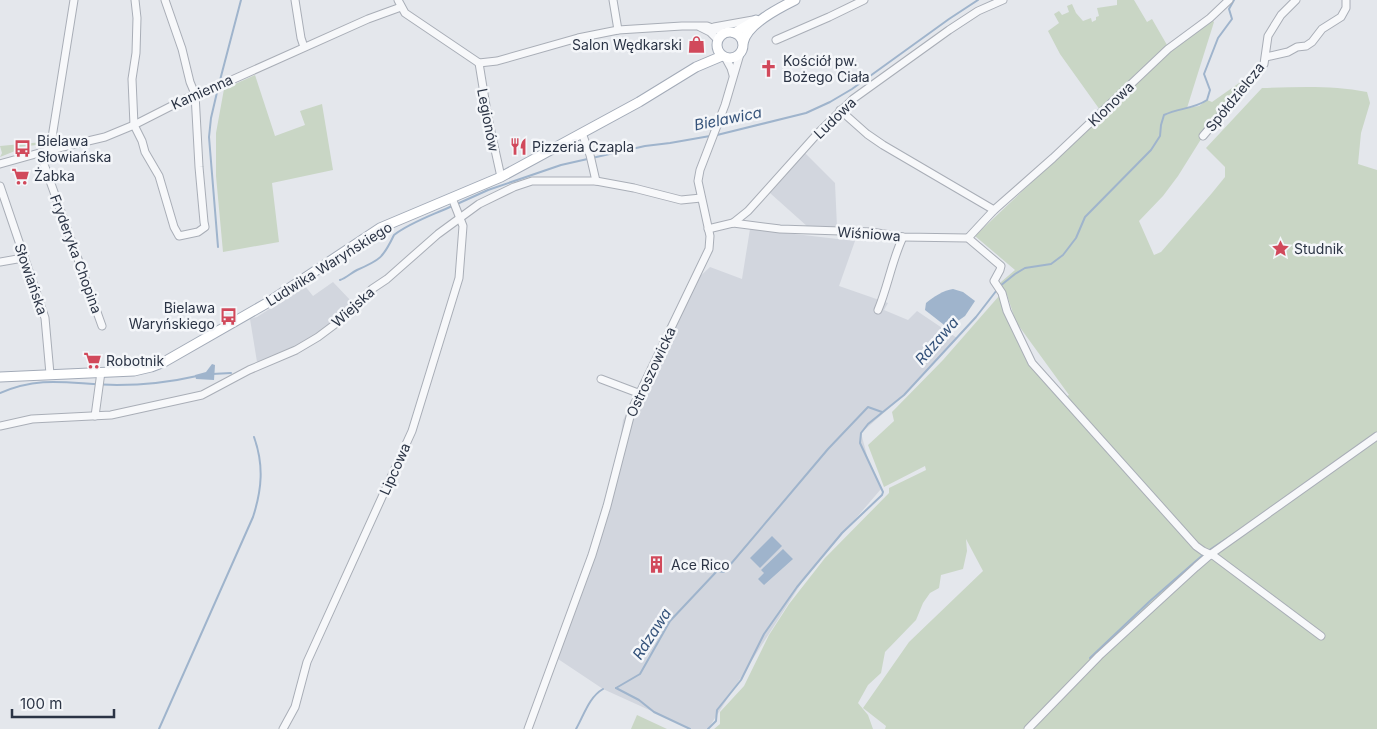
<svg xmlns="http://www.w3.org/2000/svg" width="1377" height="729" viewBox="0 0 1377 729" font-family="Inter,sans-serif">
	<style>
		.built { fill: #d2d6de }
		.green { fill: #c9d6c5 }
		.water { fill: #9fb4cc }
		.lines { fill: none; stroke-linecap: round; stroke-linejoin: round }
		.stream { stroke: #9fb4cc; stroke-width: 2 }
		.minor-casing { stroke: #a9aeb7; stroke-width: 9 }
		.major-casing { stroke: #a3abb8; stroke-width: 11 }
		.minor { stroke: #f7f8fa; stroke-width: 7 }
		.major { stroke: #fff; stroke-width: 9 }
		.labels { text-anchor: middle; stroke-width: 5; stroke-linejoin: round; paint-order: stroke }
		.poi-label { font-size: 14px; fill: #2b3445; stroke: #f4f6f9; text-anchor: start }
		.street-label { font-size: 14px; fill: #2b3445; stroke: #f4f6f9 }
		.water-label { font-size: 15px; font-style: italic; fill: #34527a; stroke: #f4f6f9 }
	</style>
	<rect width="100%" height="100%" fill="#e4e7ec"/>
	<!-- built -->
	<g class="built">
		<path d="M805,153L835,183L837,227H808L770,193Z"/>
		<path d="M750,229L855,241L839,286L888,303L884,310L908,320L917,311L957,338L904,395L861,433L869,463L881,489L804,579L708,729H691L603,689L555,657L592,555L616,469L623,420L665,340L694,282L710,267L742,279Z"/>
		<path d="M333,282L353,303L332,325L295,348L257,362L250,319L257,317L305,286L313,296Z"/>
	</g>
	<!-- green -->
	<g class="green">
		<path d="M1117,0H1134L1147,22L1152,19L1167,45L1100,110L1060,54L1048,31L1059,23L1054,14L1059,11L1062,15L1069,12L1067,6L1072,4L1076,13L1083,21L1091,18L1092,22L1096,20V17L1099,16L1097,8L1117,5Z"/>
		<path d="M1210,18L1214,22L1187,108L1199,106L1207,100L1212,102L1259,69L1203,136L1178,176L1163,196L1139,221L1154,255L1161,252L1212,193L1225,177V167L1206,148L1262,88C1298,87 1332,85 1367,92L1370,103L1361,133L1358,164L1377,170V729H885L886,726L863,708L909,642L983,571L966,539L967,551L963,569L941,575L939,588L930,593L923,603L916,620L885,652L881,673L868,685L858,703L868,715L873,729H714L720,724V712L744,686L769,635L789,604L825,558L889,493V488L926,470L925,466L884,487L868,445L894,421L892,412L943,360L999,296L1029,356L1063,398L1069,395L1016,322L1007,295L1000,286L1001,282L1015,270L975,236L1033,181L1031,178L1138,77Z"/>
		<path d="M255,75L275,136L305,125L300,111L322,104L333,170L272,183L279,242L223,252L216,176V133L224,89Z"/>
		<path d="M43,142L36,145L20,147V149L0,157L2,153L0,146Z"/>
		<path d="M637,715L667,729H631Z"/>
	</g>
	<!-- water -->
	<g class="water">
		<path d="M953,289L963,292L975,301L965,316L948,328L925,310L926,303C933,297 944,290 953,289Z"/>
		<path d="M212,364L215,365L214,380L196,379L195,375L206,372Z"/>
		<path d="M772,536L782,546L760,568L750,558Z"/>
		<path d="M783,549L793,559L764,585L758,579L764,573L761,570Z"/>
	</g>
	<g class="lines">
		<!-- stream -->
		<g class="stream">
			<path d="M219,84L241,0"/>
			<path d="M717,135L806,113L830,102L852,89L949,19L978,0"/>
			<path d="M457,204L488,190L561,165L645,146L670,143L710,136"/>
			<path d="M218,247L209,137L211,118L218,88"/>
			<path d="M340,280C346,278 351,273 357,270C380,260 383,258 394,235C411,222 433,215 452,206"/>
			<path d="M212,374L231,373"/>
			<path d="M0,393C44,374 73,385 117,385C145,385 171,382 197,376"/>
			<path d="M1208,551L1235,533"/>
			<path d="M1090,658L1150,601L1204,554"/>
			<path d="M616,688L640,674L670,621L717,571L724,572L828,449L868,407L882,412"/>
			<path d="M616,688L639,700L654,712L690,729"/>
			<path d="M159,729L253,517C262,489 264,465 254,437"/>
			<path d="M576,729C584,715 589,697 603,689"/>
			<path d="M708,729L716,721L717,710L741,680L764,634L797,587L842,533L882,495L883,492L860,443L861,433L868,424L904,395L976,317L1000,286L1015,274L1025,268L1051,264L1063,255L1076,238L1085,217L1151,150L1160,136L1161,125L1164,115C1178,108 1194,109 1207,100L1210,90L1204,74L1218,38L1232,19L1229,9L1234,0"/>
		</g>
		<defs>
			<g id="minor">
				<path d="M135,0L137,18L136,53L132,79L134,125L142,141L145,152L159,176L174,227L179,236L198,232L205,227L204,222L199,167L195,94L190,82L182,49L165,0"/>
				<path d="M295,0L301,38L304,47"/>
				<path d="M398,0L405,13L479,63L497,61L578,38L618,30L682,26H707L725,33"/>
				<path d="M613,0L618,30"/>
				<path d="M700,27L710,32L718,40"/>
				<path d="M714,27L753,20"/>
				<path d="M776,40L829,17L864,0"/>
				<path d="M725,57L731,68L733,75"/>
				<path d="M1266,57L1288,52L1297,47L1306,46L1312,42L1322,29L1341,17L1346,8V0"/>
				<path d="M479,63L488,118L501,177"/>
				<path d="M840,110L867,134L883,145L994,210"/>
				<path d="M582,133L590,155L596,181"/>
				<path d="M1203,136L1264,64L1268,36L1281,15L1296,0"/>
				<path d="M50,150L74,0"/>
				<path d="M40,153L102,326"/>
				<path d="M0,164L50,150L105,137L134,125L195,94L207,91L368,19L401,7"/>
				<path d="M0,186L45,318L50,374"/>
				<path d="M733,223L748,211L818,133L853,99L949,30L978,11L1003,0"/>
				<path d="M708,229L733,223L780,229L871,232L903,237L968,238L1001,266L1000,270L994,281L1002,293L1007,311L1032,363L1196,546L1203,551L1214,556L1321,636"/>
				<path d="M968,238L994,210L1053,158L1168,49L1210,18L1229,0"/>
				<path d="M0,262L23,258"/>
				<path d="M878,310C888,286 892,260 903,237"/>
				<path d="M601,379L638,393"/>
				<path d="M95,416L101,372"/>
				<path d="M0,426L32,419L111,415L202,395L249,370L296,350L318,337L338,322L372,289L387,279L438,234L479,204L514,187L532,181H596L634,188L681,200L701,198"/>
				<path d="M283,729L295,707L307,662L412,431L459,278L463,226L452,198"/>
				<path d="M528,729L592,555L607,506L632,409L709,249L710,236L698,181L700,170L725,105L740,54"/>
				<path d="M1028,729L1099,656L1196,567L1211,554L1377,436"/>
			</g>
			<g id="major">
				<circle cx="730" cy="45" r="13"/>
				<path d="M734,33L756,20"/>
				<path d="M743,43C747,24 779,8 795,0"/>
				<path d="M0,377L134,371L151,367L164,362L267,303L380,228L501,177L639,102L696,67L722,56"/>
			</g>
		</defs>
		<!-- minor casing -->
		<use href="#minor" class="minor-casing"/>
		<!-- major casing -->
		<use href="#major" class="major-casing"/>
		<!-- minor -->
		<use href="#minor" class="minor"/>
		<!-- major -->
		<use href="#major" class="major"/>
	</g>
	<!-- icons -->
	<defs>
		<symbol id="shop-bare" viewBox="-9 -9 18 18"><path d="M-5-2.5h2.3a2.7 3.5 0 0 1 5.4 0H5L5.5 6h-11ZM-1.5-2.5h3a1.5 2.3 0 0 0-3 0Z" fill="#d1495b" stroke="#f4f6f9" stroke-width="2.5" paint-order="stroke"/></symbol>
		<symbol id="church-bare" viewBox="-9 -9 18 18"><path d="M-1.2-6h2.4v3.5h3.3v2.4h-3.3V6h-2.4V-.1h-3.3v-2.4h3.3Z" fill="#d1495b" stroke="#f4f6f9" stroke-width="2.5" paint-order="stroke"/></symbol>
		<symbol id="restaurant-bare" viewBox="-9 -9 18 18"><path d="M-5-6h1v4h1v-4h1v4h1v-4h1v5L-1.5 .5V6h-2V.5L-5-1ZM5-6V6H3V1.5H1.5Q1.5-4 5-6Z" fill="#d1495b" stroke="#f4f6f9" stroke-width="2.5" paint-order="stroke"/></symbol>
		<symbol id="bus-bare" viewBox="-9 -9 18 18"><path d="M-5-6H5V4H4V6H2V4H-2V6H-4V4H-5ZM-3.5-4V0h7V-4ZM-3.5 1.2v1.5H-2V1.2ZM2 1.2v1.5H3.5V1.2Z" fill="#d1495b" stroke="#f4f6f9" stroke-width="2.5" paint-order="stroke"/></symbol>
		<symbol id="supermarket-bare" viewBox="-9 -9 18 18"><path d="M-6-5.5h2.5l.6 2H6L4.5 2H-2.5L-4.4-4H-6ZM-1.5 3.2a1.3 1.3 0 1 0 .1 0ZM3 3.2a1.3 1.3 0 1 0 .1 0Z" fill="#d1495b" stroke="#f4f6f9" stroke-width="2.5" paint-order="stroke"/></symbol>
		<symbol id="sight-bare" viewBox="-9 -9 18 18"><path d="M0-6L1.8-2.2L6-1.7L2.9 1.2L3.7 5.4L0 3.3L-3.7 5.4L-2.9 1.2L-6-1.7L-1.8-2.2Z" fill="#d1495b" stroke="#f4f6f9" stroke-width="2.5" paint-order="stroke"/></symbol>
		<symbol id="building-bare" viewBox="-9 -9 18 18"><path d="M-4-6H4V6H1V3H-1V6H-4ZM-2.5-4.3h1.7v1.8h-1.7ZM.8-4.3h1.7v1.8H.8ZM-2.5-1h1.7V.8h-1.7ZM.8-1h1.7V.8H.8Z" fill="#d1495b" stroke="#f4f6f9" stroke-width="2.5" paint-order="stroke"/></symbol>
	</defs>
	<g fill-rule="evenodd">
		<use href="#shop-bare" x="684" y="32" width="25" height="25"/>
		<use href="#church-bare" x="756" y="56" width="25" height="25"/>
		<use href="#restaurant-bare" x="506" y="134" width="25" height="25"/>
		<use href="#bus-bare" x="10" y="136" width="25" height="25"/>
		<use href="#supermarket-bare" x="8" y="164" width="25" height="25"/>
		<use href="#sight-bare" x="1268" y="236" width="25" height="25"/>
		<use href="#bus-bare" x="216" y="304" width="25" height="25"/>
		<use href="#supermarket-bare" x="80" y="348" width="25" height="25"/>
		<use href="#building-bare" x="644" y="552" width="25" height="25"/>
	</g>
	<g class="labels">
		<!-- poi labels -->
		<g class="poi-label">
			<text x="682" y="50" text-anchor="end">Salon Wędkarski</text>
			<text x="783" y="66">Kościół pw.<tspan x="783" dy="16">Bożego Ciała</tspan></text>
			<text x="37" y="146">Bielawa<tspan x="37" dy="16">Słowiańska</tspan></text>
			<text x="532" y="152">Pizzeria Czapla</text>
			<text x="34" y="181">Żabka</text>
			<text x="1294" y="254">Studnik</text>
			<text x="215" y="313" text-anchor="end">Bielawa<tspan x="215" dy="16">Waryńskiego</tspan></text>
			<text x="106" y="366">Robotnik</text>
			<text x="671" y="570">Ace Rico</text>
		</g>
		<!-- street labels -->
		<g class="street-label">
			<text transform="translate(202 92) rotate(-24)" y="5">Kamienna</text>
			<text transform="translate(1235 97) rotate(-51)" y="5">Spółdzielcza</text>
			<text transform="translate(1111 104) rotate(-44)" y="5">Klonowa</text>
			<text transform="translate(835 118) rotate(-44)" y="5">Ludowa</text>
			<text transform="translate(488 120) rotate(79)" y="5">Legionów</text>
			<text transform="translate(869 234) rotate(4)" y="5">Wiśniowa</text>
			<text transform="translate(76 254) rotate(70)" y="5">Fryderyka Chopina</text>
			<text transform="translate(329 264) rotate(-32)" y="5">Ludwika Waryńskiego</text>
			<text transform="translate(31 279) rotate(71)" y="5">Słowiańska</text>
			<text transform="translate(353 307) rotate(-42)" y="5">Wiejska</text>
			<text transform="translate(651 372) rotate(-65)" y="5">Ostroszowicka</text>
			<text transform="translate(395 469) rotate(-66)" y="5">Lipcowa</text>
		</g>
		<!-- water labels -->
		<g class="water-label">
			<text transform="translate(728 119) rotate(-11)" y="5">Bielawica</text>
			<text transform="translate(937 341) rotate(-49)" y="5">Rdzawa</text>
			<text transform="translate(652 634) rotate(-57)" y="5">Rdzawa</text>
		</g>
	</g>
	<!-- scale -->
	<path d="M12 709v8h102v-8" fill="none" stroke="#2b3445" stroke-width="2.5"/>
	<text x="20" y="709" font-size="15" fill="#2b3445" stroke="#f4f6f9" stroke-width="4" paint-order="stroke">100 m</text>
</svg>
